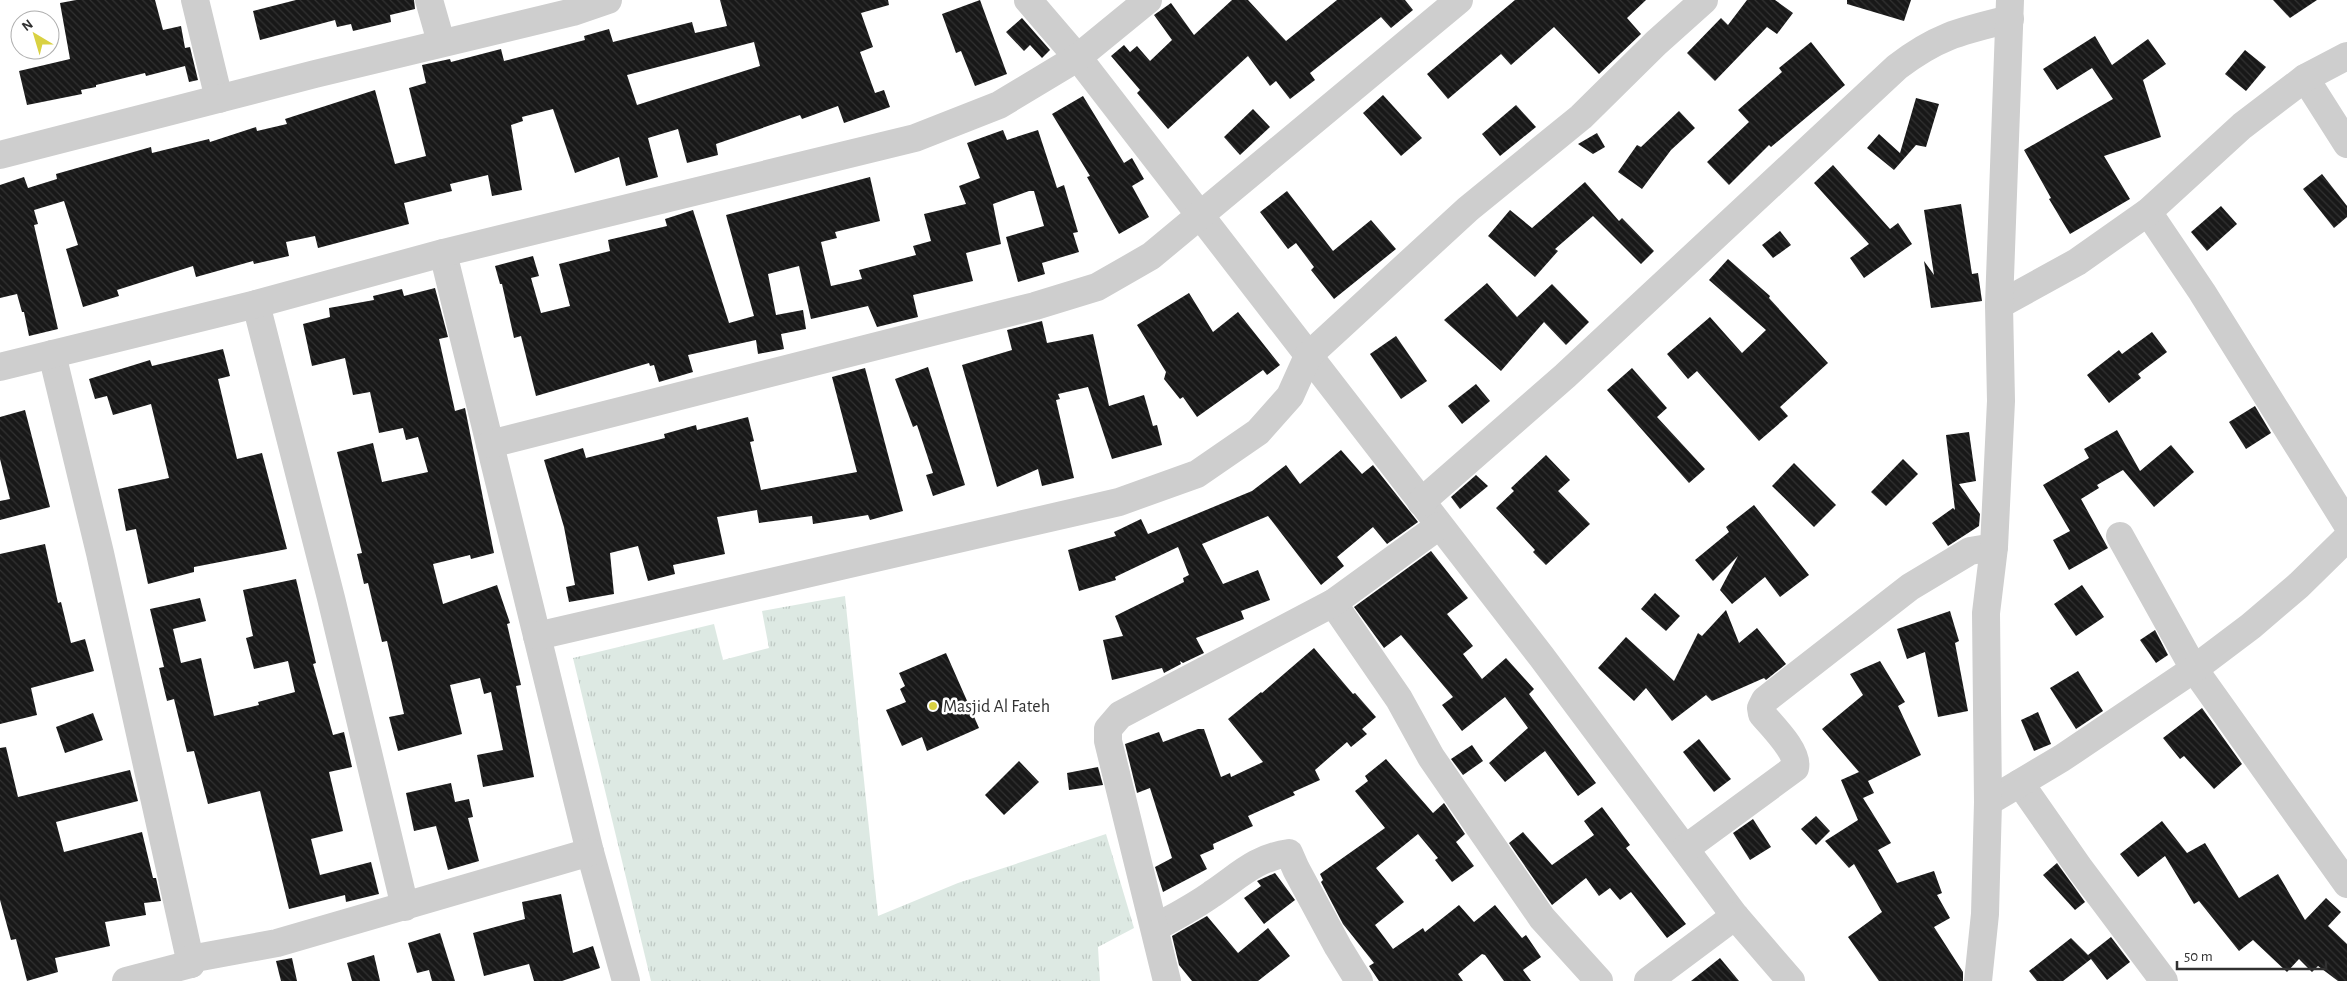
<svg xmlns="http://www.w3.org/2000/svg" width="2347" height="981" viewBox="0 0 2347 981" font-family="'Alegreya Sans',sans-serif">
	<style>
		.grass { fill: url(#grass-tufts) }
		.building { fill: url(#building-back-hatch); fill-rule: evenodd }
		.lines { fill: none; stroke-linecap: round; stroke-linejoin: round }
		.minor { stroke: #cecece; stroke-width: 28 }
		.poi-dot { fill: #d9d142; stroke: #fff; stroke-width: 2 }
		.labels { text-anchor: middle; stroke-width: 5; stroke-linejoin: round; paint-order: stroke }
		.poi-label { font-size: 18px; fill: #313131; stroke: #fff; text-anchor: start }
	</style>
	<defs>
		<pattern id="grass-tufts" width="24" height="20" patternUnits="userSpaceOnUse" patternTransform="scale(1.25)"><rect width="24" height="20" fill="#dde9e3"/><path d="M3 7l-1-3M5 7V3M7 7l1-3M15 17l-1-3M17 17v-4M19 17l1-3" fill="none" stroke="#bec8c3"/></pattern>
		<pattern id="building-back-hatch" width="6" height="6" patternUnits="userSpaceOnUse" patternTransform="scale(1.25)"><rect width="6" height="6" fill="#181818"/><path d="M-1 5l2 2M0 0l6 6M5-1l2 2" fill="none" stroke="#313131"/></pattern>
	</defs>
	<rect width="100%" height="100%" fill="#fff"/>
	<!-- grass -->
	<path class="grass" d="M845,596L878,916L958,883L1106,834L1134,928L1098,947L1100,981H651L573,658L714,624L723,660L769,648L762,611Z"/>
	<!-- building -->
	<g class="building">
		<path d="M76,0H155L163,30L181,26L185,48L190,47L198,80L189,82L185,66L146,76L145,73L96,85V87L81,90L82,94L27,105L19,71L70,59L60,3Z"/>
		<path d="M296,0H414L415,9L390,15L391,22L353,31L351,24L337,27L335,20L260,40L253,11Z"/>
		<path d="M720,0H888L889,5L861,13L873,47L860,52L875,93L884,90L890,107L844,123L838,106L802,119L800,115L716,144L718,155L687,163L678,129L648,138L658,177L626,186L619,157L575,173L553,109L522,117L523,121L511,125L522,190L492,196L488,175L450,184L452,191L404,203L409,224L318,248L315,236L286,242L289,256L254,264L253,261L196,277L193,266L117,290L119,296L83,307L66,249L78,245L64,201L34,210L38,224L34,225L58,329L29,336L24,312H22L17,294L0,298V185L24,177L28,188L57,179L56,174L151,147L152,153L209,139L210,142L256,127L257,131L287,124L285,119L375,90L395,164L426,156L409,88L426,83L422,65L450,59L451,62L501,49L504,61L585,40L584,36L609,29L613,42L692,22L695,33L727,26ZM754,42L760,66L637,105L627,75Z"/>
		<path d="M980,0L1007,74L975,86L961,51L956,53L942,14Z"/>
		<path d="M1232,0H1248L1286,41L1337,0H1405L1413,10L1391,28L1381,17L1310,73L1315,80L1290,99L1276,81L1270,86L1248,56L1168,129L1137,93L1140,90L1111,56L1124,45L1130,52L1137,46L1150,61L1172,40L1154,15L1171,3L1194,35Z"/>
		<path d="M1515,0H1646L1627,18L1641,34L1599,74L1554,27L1511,65L1501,54L1448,99L1427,74Z"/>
		<path d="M1747,0H1775L1793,13L1777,34L1767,27L1715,81L1687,53L1721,18L1728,25Z"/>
		<path d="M1847,0H1911L1904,21L1847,4Z"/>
		<path d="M2273,0H2317L2290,18Z"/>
		<path d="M1022,18L1050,50L1042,58L1030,45L1024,51L1006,32Z"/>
		<path d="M2095,36L2112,65L2148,39L2166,64L2143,80L2161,137L2104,156L2130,199L2070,234L2049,199L2051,198L2024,150L2113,99L2092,68L2057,90L2043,69Z"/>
		<path d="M1811,42L1845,85L1771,147L1769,145L1729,185L1707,162L1749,122L1738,110L1782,72L1779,68Z"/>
		<path d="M2245,50L2266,67L2246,91L2225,74Z"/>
		<path d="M1383,95L1422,138L1401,156L1363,113Z"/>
		<path d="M1083,96L1124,163L1132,158L1144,179L1132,186L1149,217L1119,234L1087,177L1090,176L1052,114Z"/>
		<path d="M1916,98L1939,104L1926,147L1916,145L1894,170L1867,148L1879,134L1900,153Z"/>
		<path d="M1516,105L1536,127L1500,156L1482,134Z"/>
		<path d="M1253,109L1270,127L1240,155L1224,137Z"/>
		<path d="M1679,111L1695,128L1671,150L1642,189L1618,172L1637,145L1641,147Z"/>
		<path d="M1003,130L1007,140L1038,130L1057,188L1064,185L1078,232L1073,233L1079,252L1042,263L1045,274L1018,282L1006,237L1044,226L1034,191H1029L993,204L1001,244L966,253L973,281L913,295L918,317L877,327L868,306L811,319L799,266L768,274L776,315L803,310L806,329L781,334L784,349L758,354L756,340L688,355L693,372L659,382L654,365L650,366L649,363L536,396L521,336L514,338L502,284H500L495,266L533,256L539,276L531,278L541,313L570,306L559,264L610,251L608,240L667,226L665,219L693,210L729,323L754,316L726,215L870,177L880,221L835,232L837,238L821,242L831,286L862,279L859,270L916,255L913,246L931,241L924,214L966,204L959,186L980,178L967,143Z"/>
		<path d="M1597,133L1605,147L1593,154L1578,144Z"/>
		<path d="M1833,165L1890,229L1898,223L1912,244L1864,278L1850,258L1869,244L1814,183Z"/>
		<path d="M2322,174L2347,206V217L2334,228L2303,189Z"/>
		<path d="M1585,182L1619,221L1622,218L1654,251L1641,264L1593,216L1555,249L1558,251L1535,277L1488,236L1510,210L1532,228Z"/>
		<path d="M1287,191L1333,251L1371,220L1396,249L1334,299L1311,270L1314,267L1296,243L1288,249L1260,212Z"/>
		<path d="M1961,204L1972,274L1978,273L1982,301L1931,308L1924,261L1934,275L1924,210Z"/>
		<path d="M2221,206L2237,224L2207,251L2191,232Z"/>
		<path d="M1780,231L1791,245L1773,258L1762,245Z"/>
		<path d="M1728,259L1770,296L1769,298L1828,363L1780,407L1788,416L1759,441L1697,371L1688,379L1667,354L1710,317L1742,353L1766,330L1709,280Z"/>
		<path d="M1487,283L1517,317L1552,284L1589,322L1566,345L1544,322L1501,371L1444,320Z"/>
		<path d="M435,288L448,337L439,339L455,411L465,408L494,553L471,559L470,555L433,564L443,604L497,585L510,623L507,624L521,685L516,686L534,777L483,787L477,755L503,750L491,692L484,694L480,678L450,685L462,734L398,751L389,717L404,714L387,641L382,642L368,583L364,584L357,554L362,553L337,452L373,443L382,482L428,472L418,437L406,440L403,428L379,433L370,392L353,395L345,358L312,366L303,324L330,317L329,308L374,300L373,296L402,289L404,296Z"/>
		<path d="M1189,293L1213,332L1238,312L1280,365L1267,375L1263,370L1197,417L1183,397L1180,399L1164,379L1166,372L1137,325Z"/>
		<path d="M1042,321L1047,343L1093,334L1109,406L1144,395L1153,426L1157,425L1162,445L1112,459L1088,387L1058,394L1060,399L1056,400L1074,478L1042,486L1038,469L997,487L962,365L1012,350L1007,330Z"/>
		<path d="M2152,332L2167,352L2138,374L2141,378L2109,403L2087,375L2119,350L2122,354Z"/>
		<path d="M1396,336L1427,381L1401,399L1370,354Z"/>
		<path d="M223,349L230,376L218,379L237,459L262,453L287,549L194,567V572L148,584L136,529L126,531L118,489L169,478L151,404L113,415L107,396L95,399L89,379L150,360L152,366Z"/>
		<path d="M928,367L965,485L933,496L926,475L933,473L917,425L913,427L895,379Z"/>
		<path d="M865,368L903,511L870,520L868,515L813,524L812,516L759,523L757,510L717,517L725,554L673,565L675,574L648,581L638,546L610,553L614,594L569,602L566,587L575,585L564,527L544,460L583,448L586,458L665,438L664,434L696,425L697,430L748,417L754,441L750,442L761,490L857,472L832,377Z"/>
		<path d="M1632,368L1667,408L1657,417L1705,469L1689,483L1607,390Z"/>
		<path d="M1476,384L1490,401L1462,424L1448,406Z"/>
		<path d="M2255,406L2271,433L2246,449L2229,422Z"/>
		<path d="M25,410L50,507L0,520V501L10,499L0,459V417Z"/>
		<path d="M2117,430L2140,471L2171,445L2194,472L2154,507L2123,470L2097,485L2099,488L2081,499L2108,548L2069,570L2053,540L2070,531L2043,485L2089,458L2084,449Z"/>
		<path d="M1969,432L1976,481L1959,484L1980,514L1979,526L1948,546L1932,523L1953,508L1955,510L1946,435Z"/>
		<path d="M1341,450L1362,474L1373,465L1418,522L1387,544L1373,527L1337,557L1344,566L1321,585L1268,516L1202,544L1223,584L1258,570L1270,600L1241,611L1244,619L1196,638L1204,653L1183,663L1180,661L1181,664L1164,673L1162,668L1112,680L1103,640L1123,636L1115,616L1184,582L1183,578L1189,575L1178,547L1115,577L1116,580L1079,591L1068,550L1116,536L1114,532L1141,519L1148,534L1252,491L1286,465L1300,484Z"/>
		<path d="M1546,455L1570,480L1558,491L1590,524L1546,565L1533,552L1535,550L1496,508L1514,491L1511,488Z"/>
		<path d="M1903,459L1918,474L1886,506L1871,492Z"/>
		<path d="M1794,463L1836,505L1814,527L1772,486Z"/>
		<path d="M1476,475L1488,486L1460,509L1451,497Z"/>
		<path d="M1754,505L1809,575L1780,597L1765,577L1732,604L1720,590L1738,556L1713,581L1695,560L1729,532L1726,527Z"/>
		<path d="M45,544L58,603L61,602L71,643L85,639L94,671L31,688L37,715L0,724V554Z"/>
		<path d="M1431,551L1468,598L1447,614L1473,646L1463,654L1482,679L1506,658L1534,689L1529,694L1596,783L1578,796L1545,751L1505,782L1489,763L1528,728L1505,697L1462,731L1442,705L1453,697L1401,635L1384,648L1354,607Z"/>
		<path d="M296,579L316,663L313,664L333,735L344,732L352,767L329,772L343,831L311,839L320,875L371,862L379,894L346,902L345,895L289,909L260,791L208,804L194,751L187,752L174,699L167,701L159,668L164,667L150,609L200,598L206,621L173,629L181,663L201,658L214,716L259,705L258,702L295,692L288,661L254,669L246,638L253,636L243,590Z"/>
		<path d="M2082,585L2104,617L2076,636L2054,604Z"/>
		<path d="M1655,593L1680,616L1666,631L1641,609Z"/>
		<path d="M1726,610L1739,643L1757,628L1786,664L1766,680L1764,678L1712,701L1706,695L1672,721L1646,688L1634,701L1598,668L1626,637L1674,681L1698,633L1702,636Z"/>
		<path d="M1950,611L1959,641L1955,643L1968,711L1938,717L1925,652L1907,659L1897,629Z"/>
		<path d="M2155,630L2168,655L2156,663L2140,640Z"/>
		<path d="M1314,648L1353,694L1355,693L1376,717L1362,729L1367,734L1351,747L1347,742L1315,770L1320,780L1293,792L1295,795L1248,816L1253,826L1213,844L1214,849L1200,855L1207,869L1163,892L1155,867L1172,858L1150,788L1137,793L1125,744L1159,732L1163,742L1198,729H1204L1221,777L1230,773L1231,777L1263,762L1228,719L1261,692L1262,693Z"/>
		<path d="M946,653L979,728L927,751L922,737L902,746L886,710L906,702L900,689L905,686L899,673Z"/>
		<path d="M1880,661L1905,702L1898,706L1921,755L1868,781L1874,793L1863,798L1891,843L1878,850L1897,883L1934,871L1942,893L1937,895L1950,918L1934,927L1963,972V981H1879L1848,937L1882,912L1854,864L1849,868L1825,841L1858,820L1841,780L1859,772L1822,729L1863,695L1850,674Z"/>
		<path d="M2078,671L2103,711L2076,729L2050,688Z"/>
		<path d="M2202,708L2242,764L2214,789L2184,756L2180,759L2163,738Z"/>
		<path d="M2038,712L2051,744L2034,751L2021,720Z"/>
		<path d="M93,713L103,740L65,753L56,727Z"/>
		<path d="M1699,739L1731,779L1714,792L1683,752Z"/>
		<path d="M1472,745L1483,761L1463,775L1451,759Z"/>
		<path d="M6,747L18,797L130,770L138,801L56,822L64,852L142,832L153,878H156L161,901L144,903L146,915L105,922L110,946L55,958L58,972L27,981L16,939L11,940L0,900V748Z"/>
		<path d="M1386,759L1433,813L1444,803L1465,834L1456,842L1474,866L1452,882L1435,860L1438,858L1418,834L1376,868L1404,902L1375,925L1393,949L1423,928L1425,932L1459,905L1474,922L1495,905L1522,938L1526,935L1541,957L1523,970L1531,981H1504L1485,955L1482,954L1458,974L1463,981H1379L1369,966L1374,963L1343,924L1321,882L1323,880L1320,874L1385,828L1355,791L1368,781L1365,776Z"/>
		<path d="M1019,761L1039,782L1004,815L985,795Z"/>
		<path d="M1098,767L1103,785L1069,790L1067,773Z"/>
		<path d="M451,783L455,802L469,799L473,817L468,818L479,861L448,870L436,826L414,831L406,793Z"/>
		<path d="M1602,807L1630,845L1626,848L1686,924L1667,938L1631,892L1620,900L1610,888L1599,896L1586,878L1552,905L1509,843L1523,832L1552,865L1594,835L1584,821Z"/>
		<path d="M1816,816L1830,831L1816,845L1801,829Z"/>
		<path d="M1753,819L1771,847L1750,860L1733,833Z"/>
		<path d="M2162,821L2187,853L2205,843L2239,898L2278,874L2305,920L2326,898L2341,912L2328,926L2347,944V981H2338L2318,966L2312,972L2299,959L2287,972L2253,940L2239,951L2199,901L2194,904L2165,856L2138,877L2120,854Z"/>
		<path d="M2057,863L2085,902L2075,910L2043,875Z"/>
		<path d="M1275,873L1295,900L1264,924L1244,898L1261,886L1257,881Z"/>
		<path d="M561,894L573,953L593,946L600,968L562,981H534L529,964L484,976L473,933L525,919L522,902Z"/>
		<path d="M1207,916L1238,953L1268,928L1290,956L1258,981H1192L1179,965L1172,936Z"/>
		<path d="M440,933L455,981H432L429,970L417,973L408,943Z"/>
		<path d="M2111,937L2130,962L2107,980L2091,959L2063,981H2037L2029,971L2071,938L2088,955Z"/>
		<path d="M374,955L380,981H352L347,963Z"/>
		<path d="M292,958L297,981H281L276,961Z"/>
		<path d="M1720,958L1739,981H1691Z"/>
	</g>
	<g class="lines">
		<!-- minor -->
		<g class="minor">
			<path d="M195,0L219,99"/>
			<path d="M429,0L441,42"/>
			<path d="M1028,0L1083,64L1541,656L1735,916L1791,981"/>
			<path d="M2305,78L2347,144"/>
			<path d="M0,155L315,74L573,12L608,0"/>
			<path d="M2148,212L2202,292L2347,524"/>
			<path d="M443,253L590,852L626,981"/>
			<path d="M256,304L331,598L405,907"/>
			<path d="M1999,305L2077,262L2148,212L2242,126L2305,78L2347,56"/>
			<path d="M52,354L100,553L191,964"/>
			<path d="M0,367L256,304L443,253L915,138L999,105L1077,58L1148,0"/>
			<path d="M490,444L1035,306L1097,287L1151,256L1459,0"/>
			<path d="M1421,502L1565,376L1897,67C1937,36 1961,31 2010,19"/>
			<path d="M2120,536L2194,669L2347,884"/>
			<path d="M1333,603L1399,699L1431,757L1542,918L1599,981"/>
			<path d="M537,636L1119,502L1197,474L1258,432L1290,396L1308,356L1468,209L1581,117L1656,43L1704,0"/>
			<path d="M2020,783L2080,869L2164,981"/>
			<path d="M1988,802L2062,758L2194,669L2251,626L2299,585L2347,538"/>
			<path d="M1686,848L1795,768C1799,752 1772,726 1762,714L1761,708L1765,700L1910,587L1970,551L1994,547"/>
			<path d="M1155,928C1174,917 1194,907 1212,894C1239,876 1255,858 1289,853L1296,869L1338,947L1359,981"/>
			<path d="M126,981L191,964L190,959L277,943L590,852"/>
			<path d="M1167,981L1108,741V729L1120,715L1333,603L1439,526"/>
			<path d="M1648,981L1735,916"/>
			<path d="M1978,981L1985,914L1988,802L1986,613L1994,547L2001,401L1999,305L2010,0"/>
		</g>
	</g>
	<!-- markers -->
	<circle class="poi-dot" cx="933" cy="706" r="5"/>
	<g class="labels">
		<!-- poi labels -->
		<g class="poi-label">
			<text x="943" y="712">Masjid Al Fateh</text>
		</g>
	</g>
	<!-- north arrow -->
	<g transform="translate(35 35) rotate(322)"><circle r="24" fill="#ffffff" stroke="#adadad"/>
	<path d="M0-4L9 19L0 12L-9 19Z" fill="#d9d142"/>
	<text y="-8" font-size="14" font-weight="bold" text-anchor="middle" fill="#313131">N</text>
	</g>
	<!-- scale -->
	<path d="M2177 961v8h149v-8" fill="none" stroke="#313131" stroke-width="2.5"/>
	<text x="2184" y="961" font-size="15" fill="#313131" stroke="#ffffff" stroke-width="4" paint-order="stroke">50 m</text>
</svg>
